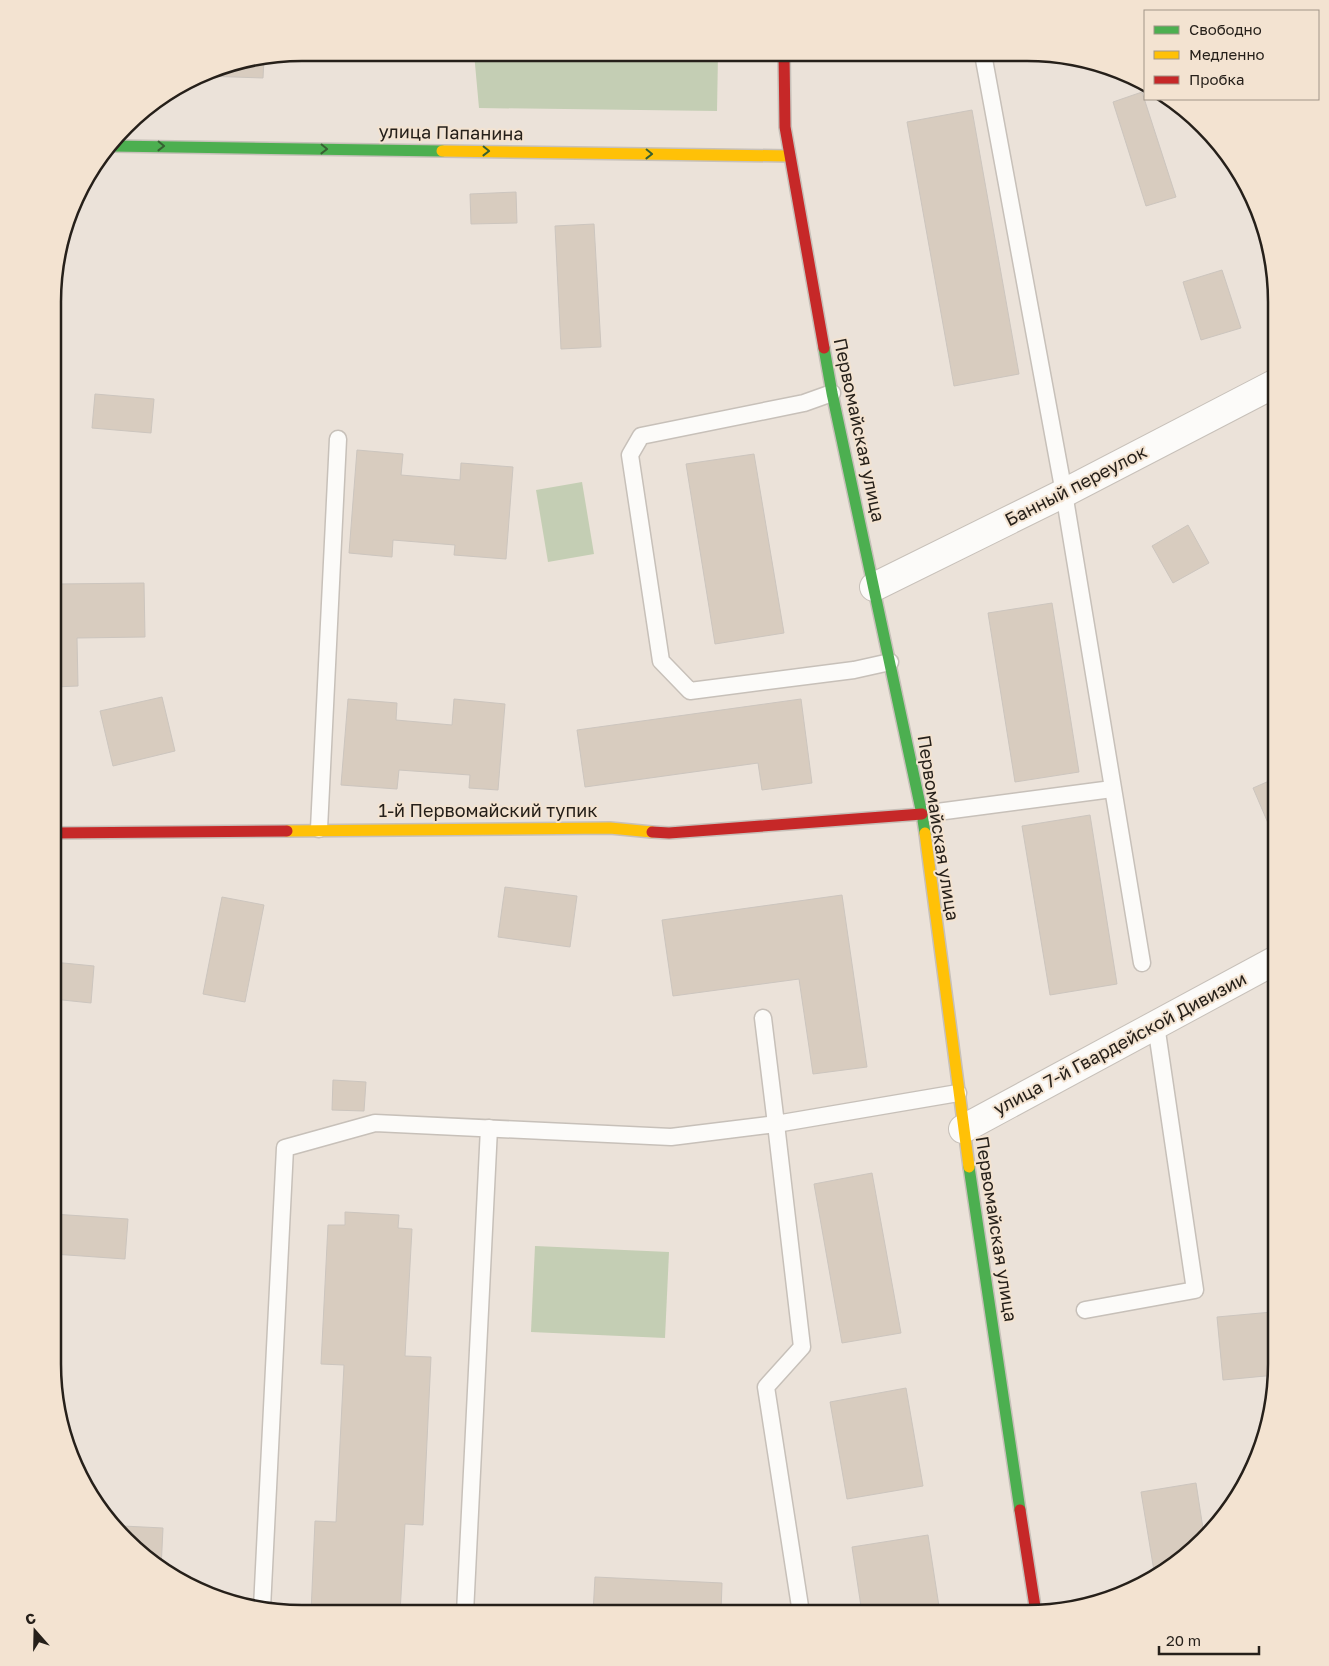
<svg xmlns="http://www.w3.org/2000/svg" width="1329" height="1666" viewBox="0 0 1329 1666" font-family="'Golos Text',sans-serif">
	<style>
		.green { fill: #c4ceb4 }
		.building { fill: #d8ccbf; stroke: #ccc5be }
		.lines { fill: none; stroke-linecap: round; stroke-linejoin: round }
		.lane-casing { stroke: #c7c0b9; stroke-width: 19 }
		.street-casing { stroke: #c7c0b9; stroke-width: 30 }
		.fast-casing { stroke: #c7c0b9; stroke-width: 14 }
		.slow-casing { stroke: #c7c0b9; stroke-width: 14 }
		.jam-casing { stroke: #c7c0b9; stroke-width: 14 }
		.lane { stroke: #fcfbf9; stroke-width: 16 }
		.street { stroke: #fcfbf9; stroke-width: 28 }
		.fast { stroke: #4caf50; stroke-width: 11 }
		.slow { stroke: #ffc107; stroke-width: 11 }
		.jam { stroke: #c62828; stroke-width: 11 }
		.oneway { stroke: #376032 }
		.labels { text-anchor: middle; stroke-width: 4; stroke-linejoin: round; paint-order: stroke }
		.street-label { font-size: 18px; fill: #26201a; stroke: #f3e3d1 }
		.rim { fill: none; stroke: #26201a; stroke-width: 2.5 }
	</style>
	<rect width="100%" height="100%" fill="#ebe2d9"/>
	<!-- green -->
	<g class="green">
		<path d="M474,53L718,54L717,111L479,108Z"/>
		<path d="M582,482L594,554L548,562L536,490Z"/>
		<path d="M535,1246L669,1252L665,1338L531,1332Z"/>
	</g>
	<!-- building -->
	<g class="building">
		<path d="M264,59L263,78L204,76L222,66Z"/>
		<path d="M1142,92L1176,197L1146,206L1113,102Z"/>
		<path d="M972,110L1019,374L954,386L907,122Z"/>
		<path d="M516,192L517,223L471,224L470,194Z"/>
		<path d="M594,224L601,347L561,349L555,226Z"/>
		<path d="M1222,270L1241,328L1201,340L1183,282Z"/>
		<path d="M95,394L154,399L151,433L92,428Z"/>
		<path d="M357,450L403,454L401,475L460,480L461,463L513,467L506,559L454,555L455,545L393,540L392,557L349,553Z"/>
		<path d="M754,454L784,633L715,644L686,464Z"/>
		<path d="M1188,525L1209,563L1173,583L1152,546Z"/>
		<path d="M144,583L145,637L77,638L78,686L54,687V621H57V584Z"/>
		<path d="M1052,603L1079,772L1015,782L988,613Z"/>
		<path d="M162,697L175,751L113,766L100,711Z"/>
		<path d="M348,699L397,703L396,720L452,725L454,699L505,704L498,790L469,788L470,775L399,770L397,789L341,785Z"/>
		<path d="M801,699L812,783L762,790L758,763L585,787L577,730Z"/>
		<path d="M1276,778V836L1274,837L1253,788Z"/>
		<path d="M1090,815L1117,984L1050,995L1022,826Z"/>
		<path d="M505,887L577,896L570,947L498,937Z"/>
		<path d="M842,895L867,1067L813,1074L799,979L673,996L662,920Z"/>
		<path d="M222,897L264,905L245,1002L203,994Z"/>
		<path d="M53,962L94,966L91,1003L53,999Z"/>
		<path d="M333,1080L366,1082L364,1111L332,1110Z"/>
		<path d="M872,1173L901,1333L842,1343L814,1184Z"/>
		<path d="M345,1212L399,1215L398,1228L412,1229L405,1356L431,1357L423,1525L405,1524L400,1613H311L315,1521L336,1522L344,1365L321,1364L328,1225H345Z"/>
		<path d="M53,1214L128,1219L125,1259L53,1254Z"/>
		<path d="M1272,1312L1276,1375L1223,1380L1217,1317Z"/>
		<path d="M906,1388L923,1486L847,1499L830,1402Z"/>
		<path d="M1196,1483L1204,1535H1208L1203,1540L1155,1577L1141,1492Z"/>
		<path d="M123,1526L163,1528L161,1569L122,1535Z"/>
		<path d="M928,1535L940,1613H862L852,1547Z"/>
		<path d="M595,1577L722,1583L721,1613H593Z"/>
	</g>
	<g class="lines">
		<defs>
			<g id="lane">
				<path d="M983,54L1064,493L1142,963"/>
				<path d="M832,393L804,403L641,436L630,455L661,661L690,691L854,670L890,662"/>
				<path d="M922,814L1112,789"/>
				<path d="M319,829L338,439"/>
				<path d="M763,1018L776,1124L958,1093"/>
				<path d="M1085,1310L1195,1290L1156,1025"/>
				<path d="M262,1608L285,1148L375,1123L671,1137L776,1124L802,1347L766,1387L801,1613"/>
				<path d="M465,1613L489,1128"/>
			</g>
			<g id="street">
				<path d="M874,587L1064,493L1276,383"/>
				<path d="M963,1129L1276,960"/>
			</g>
			<g id="fast">
				<path d="M112,146L442,151"/>
				<path d="M824,348L832,393L922,814L925,833"/>
				<path d="M969,1167L1020,1510"/>
			</g>
			<g id="slow">
				<path d="M442,151L789,156"/>
				<path d="M287,831L610,828L652,832"/>
				<path d="M925,833L969,1167"/>
			</g>
			<g id="jam">
				<path d="M784,54L785,127L824,348"/>
				<path d="M652,832L669,833L922,814"/>
				<path d="M54,833L287,831"/>
				<path d="M1020,1510L1036,1613"/>
			</g>
		</defs>
		<!-- lane casing -->
		<use href="#lane" class="lane-casing"/>
		<!-- street casing -->
		<use href="#street" class="street-casing"/>
		<!-- fast casing -->
		<use href="#fast" class="fast-casing"/>
		<!-- slow casing -->
		<use href="#slow" class="slow-casing"/>
		<!-- jam casing -->
		<use href="#jam" class="jam-casing"/>
		<!-- lane -->
		<use href="#lane" class="lane"/>
		<!-- street -->
		<use href="#street" class="street"/>
		<!-- fast -->
		<use href="#fast" class="fast"/>
		<!-- slow -->
		<use href="#slow" class="slow"/>
		<!-- jam -->
		<use href="#jam" class="jam"/>
	</g>
	<!-- one-way arrows -->
	<defs><path id="oneway-chevron" d="M-2-3.5L2.5 0L-2 3.5" fill="none" stroke-width="1.6" stroke-linecap="round" stroke-linejoin="round" transform="scale(1.25)"/></defs>
	<g class="oneway">
		<use href="#oneway-chevron" transform="translate(161 146) rotate(1)"/>
		<use href="#oneway-chevron" transform="translate(324 149) rotate(1)"/>
		<use href="#oneway-chevron" transform="translate(486 151) rotate(1)"/>
		<use href="#oneway-chevron" transform="translate(649 154) rotate(1)"/>
	</g>
	<g class="labels">
		<!-- street labels -->
		<g class="street-label">
			<text transform="translate(451 133) rotate(1)" y="6">улица Папанина</text>
			<text transform="translate(859 430) rotate(78)" y="6">Первомайская улица</text>
			<text transform="translate(1076 486) rotate(-27)" y="6">Банный переулок</text>
			<text x="488" y="817">1-й Первомайский тупик</text>
			<text transform="translate(938 828) rotate(81)" y="6">Первомайская улица</text>
			<text transform="translate(1120 1044) rotate(-28)" y="6">улица 7-й Гвардейской Дивизии</text>
			<text transform="translate(996 1229) rotate(81)" y="6">Первомайская улица</text>
		</g>
	</g>
	<!-- crop -->
	<path d="M0 0H1329V1666H0ZM302 61H1027A241 241 0 0 1 1268 302V1364A241 241 0 0 1 1027 1605H302A241 241 0 0 1 61 1364V302A241 241 0 0 1 302 61Z" fill="#f3e3d1" fill-rule="evenodd"/>
	<path class="rim" d="M302 61H1027A241 241 0 0 1 1268 302V1364A241 241 0 0 1 1027 1605H302A241 241 0 0 1 61 1364V302A241 241 0 0 1 302 61Z"/>
	<!-- legend -->
	<rect x="1144" y="10" width="175" height="90" fill="#f3e3d1" stroke="#a19588"/>
	<rect x="1154" y="26" width="25" height="8" fill="#4caf50" stroke="#a19588"/>
	<text x="1189" y="35" font-size="15" fill="#26201a">Свободно</text>
	<rect x="1154" y="51" width="25" height="8" fill="#ffc107" stroke="#a19588"/>
	<text x="1189" y="60" font-size="15" fill="#26201a">Медленно</text>
	<rect x="1154" y="76" width="25" height="8" fill="#c62828" stroke="#a19588"/>
	<text x="1189" y="85" font-size="15" fill="#26201a">Пробка</text>
	<!-- north arrow -->
	<g transform="translate(35 1631) rotate(340)" stroke="#f3e3d1" stroke-width="4" paint-order="stroke">
	<path d="M0-4L9 19L0 12L-9 19Z" fill="#26201a"/>
	<text y="-8" font-size="14" font-weight="bold" text-anchor="middle" fill="#26201a">С</text>
	</g>
	<!-- scale -->
	<path d="M1159 1646v8h100v-8" fill="none" stroke="#26201a" stroke-width="2.5"/>
	<text x="1166" y="1646" font-size="15" fill="#26201a" stroke="#f3e3d1" stroke-width="4" paint-order="stroke">20 m</text>
</svg>
